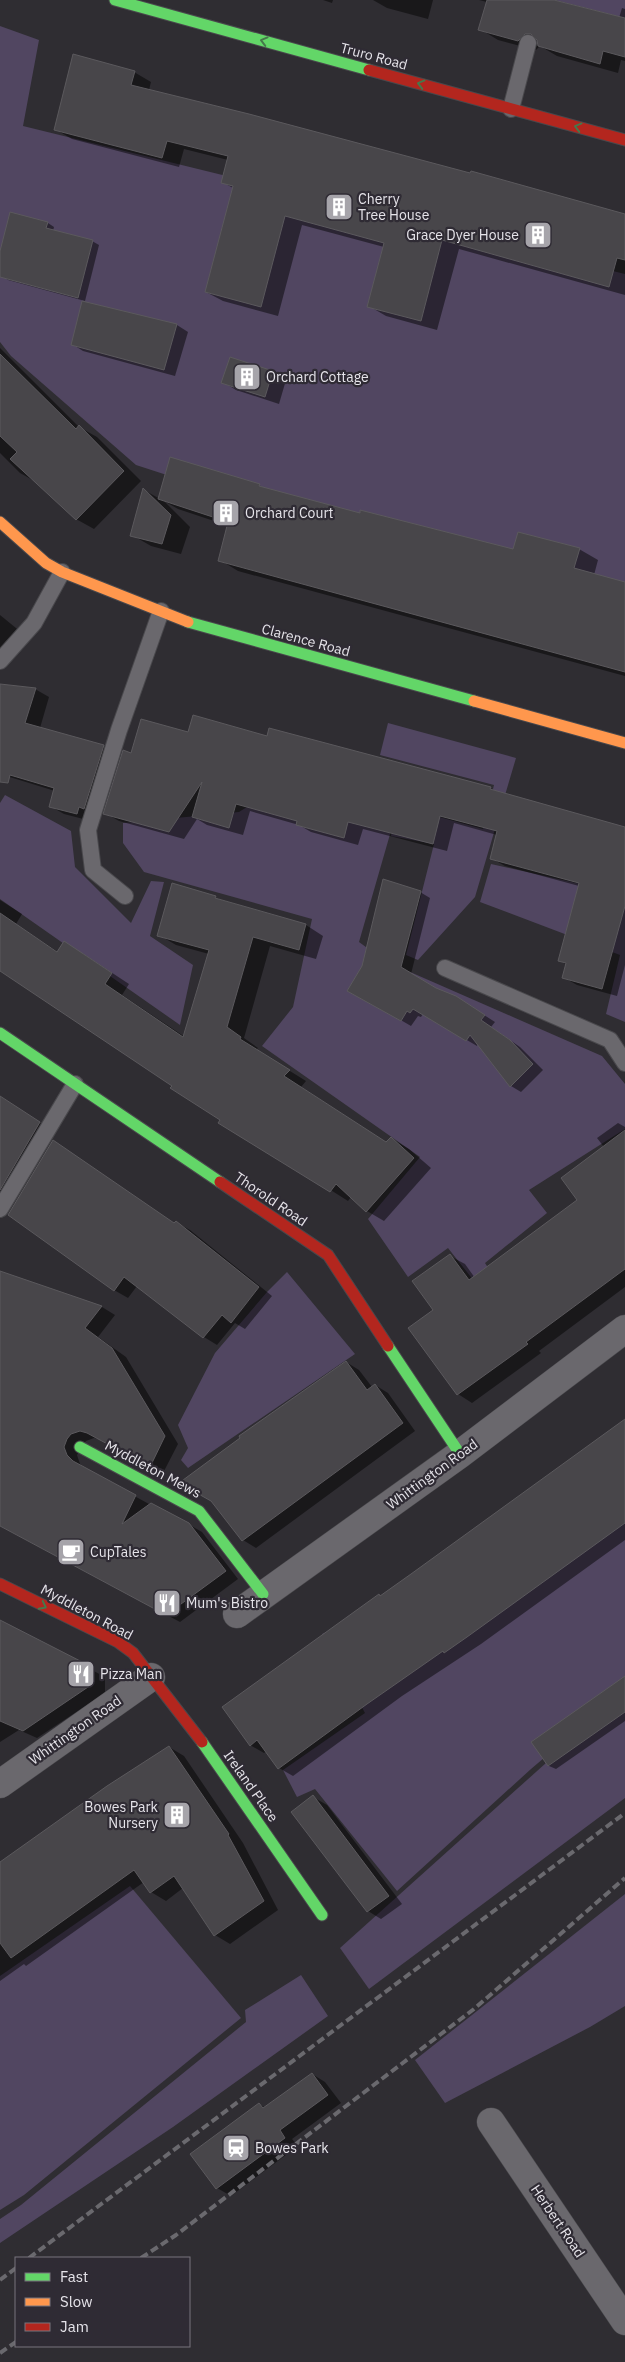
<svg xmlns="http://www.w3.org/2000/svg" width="625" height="2362" viewBox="0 0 625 2362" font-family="'IBM Plex Sans',sans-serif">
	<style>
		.green { fill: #514661 }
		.shadow { fill: #0007 }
		.building { fill: #48464a; stroke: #5b595d }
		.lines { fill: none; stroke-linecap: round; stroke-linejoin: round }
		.lane-casing { stroke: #49484c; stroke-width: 18 }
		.street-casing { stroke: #49484c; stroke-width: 29 }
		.fast-casing { stroke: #49484c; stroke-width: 13 }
		.slow-casing { stroke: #49484c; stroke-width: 13 }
		.jam-casing { stroke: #49484c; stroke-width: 13 }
		.lane { stroke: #6a686d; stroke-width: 16 }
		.street { stroke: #6a686d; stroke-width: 28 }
		.fast { stroke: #63d668; stroke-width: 11 }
		.slow { stroke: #ff974d; stroke-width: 11 }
		.jam { stroke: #b3261e; stroke-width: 11 }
		.rail { stroke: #6a696e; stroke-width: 4; stroke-dasharray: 8 4; stroke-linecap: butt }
		.oneway { stroke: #46784b }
		.labels { text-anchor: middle; stroke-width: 4.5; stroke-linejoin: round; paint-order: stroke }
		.street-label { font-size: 14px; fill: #e6e4ea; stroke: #2f2b34 }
		.poi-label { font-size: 14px; fill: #e6e4ea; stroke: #2f2b34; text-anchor: start }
	</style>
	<rect width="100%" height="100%" fill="#2f2d32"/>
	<!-- green -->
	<g class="green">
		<path d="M555,0H625V18Z"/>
		<path d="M0,26L39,40L23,126L625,274V608L265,507L136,465L11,356L0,342Z"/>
		<path d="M388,723L516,758L475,897L418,960L406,955L434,844L391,836L399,806L483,829L494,785L380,755Z"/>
		<path d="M288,781L397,810L359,942L385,961L602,1056L625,1084V1129L529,1190L547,1213L485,1263L503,1291L489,1300L448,1248L408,1277L368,1219L420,1157L262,1046L293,1007L312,919L144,872L123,843V823L239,812Z"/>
		<path d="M5,795L71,831L75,867L131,923L151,881L164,882L150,936L193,965L180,1025L0,899V803Z"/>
		<path d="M491,864L625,894V1022L606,1014L620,955L480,902Z"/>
		<path d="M287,1272L355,1354L188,1468L181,1460L188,1448L178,1425L215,1353L267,1292Z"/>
		<path d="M625,1502V1689L531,1769L397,1891L315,1789L297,1797L283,1770L365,1713L322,1634Z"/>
		<path d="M625,1692V1798L369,1989L340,1948Z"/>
		<path d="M130,1886L241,2018L24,2195L0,2210V1976Z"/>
		<path d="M625,1894V2006L590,2027L445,2103L415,2060Z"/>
		<path d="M301,1975L328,2016L173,2127L0,2243V2219L21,2205L246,2022L245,2010Z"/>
	</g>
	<!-- shadow -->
	<g class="shadow">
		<path d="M323,0H333L332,3Z"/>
		<path d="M373,0H433L428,19L387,8Z"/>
		<path d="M479,0H551L619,18L622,8L625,9V61L621,60L618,73L557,56L540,46L536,50L498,40L480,29L487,2Z"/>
		<path d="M134,72L151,82L149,90L625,216V295L459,249L437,330L386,316L369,306L384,247L302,225L278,316L223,301L206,292L233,188L222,182L228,160L184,149L179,167L72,139L55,129Z"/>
		<path d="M48,223L54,227L53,231L92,241L99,245L85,301L8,280L2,276Z"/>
		<path d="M177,325L188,332L175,376L83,351L72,344Z"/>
		<path d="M0,348L79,427L97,437L141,481L94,529L76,519L38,483L20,473L0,453Z"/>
		<path d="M230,359L273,372L286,380L279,404L236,390L223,382Z"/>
		<path d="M259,485L265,489L361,514L514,550L579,549L598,560L594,575L625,583V676L238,571L220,560L229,526L178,509L164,501L190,527L181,554L151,546L132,535L144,490L160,499Z"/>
		<path d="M0,615L27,637L0,670Z"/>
		<path d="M35,689L49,697L40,728L103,746L117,754L91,821L64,814L50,806L55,791L0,774V716Z"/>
		<path d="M189,734L268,738L490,788L500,793L625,828V965L617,996L577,985L563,977L567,965L559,960L579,886L505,866L491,858L497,835L454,823L447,851L363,829L358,845L311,832L299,825L250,811L243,835L207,825L197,819L184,839L119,821L105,813L132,754Z"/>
		<path d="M173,885L306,925L323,936L316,959L270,946L244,1038L258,1048L256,1050L306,1081L301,1087L387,1143L391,1138L409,1149L431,1168L384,1221L367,1211L351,1197L348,1201L288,1163L0,969V900L22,914L16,924L58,952L82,953L129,984L122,995L185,1037L209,954L176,945L159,935Z"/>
		<path d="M420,892L430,898L411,974L437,990L456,997L495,1022L491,1027L520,1047L543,1070L521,1092L511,1086L478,1043L477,1046L423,1014L421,1017L418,1016L411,1026L349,990Z"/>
		<path d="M0,1096L52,1131L0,1206Z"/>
		<path d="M618,1123L625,1127V1287L539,1351L541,1353L472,1403L458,1394L434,1310L450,1256L465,1264L475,1278L579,1201L604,1147L597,1138Z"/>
		<path d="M54,1142L175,1224L177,1223L190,1230L272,1296L245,1329L235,1323L217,1345L204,1337L137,1286L128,1298L114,1290Z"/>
		<path d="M0,1272L102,1307L115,1315L98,1337L126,1357L178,1444L163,1473L102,1440L94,1438L86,1441L77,1455L80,1464L85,1469L149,1504L147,1508L188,1524L202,1532L238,1579L180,1622L0,1526Z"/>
		<path d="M346,1362L359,1370L372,1387L375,1385L388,1393L415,1431L256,1548L243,1540L242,1438Z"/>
		<path d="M625,1421V1540L481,1644L402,1696L293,1776L279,1768L267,1751L264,1753L250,1745L379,1595L381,1597Z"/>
		<path d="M0,1621L105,1677V1693L37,1738L19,1730L0,1742Z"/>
		<path d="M625,1684V1721L556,1769L549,1766L533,1743Z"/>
		<path d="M169,1747L184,1756L243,1843L278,1910L230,1944L215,1935L183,1888L166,1901L151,1892L144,1882L26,1966L24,1964L0,1981V1864Z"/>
		<path d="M313,1797L327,1805L402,1904L381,1919L368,1911Z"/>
		<path d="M312,2074L325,2082L341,2103L292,2139L298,2146L231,2196L217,2188L259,2104L266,2108Z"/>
	</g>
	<!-- building -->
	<g class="building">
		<path d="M487,0H554L625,18V57L603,51L600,64L538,46L537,40L531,34H525L518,41L478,30Z"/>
		<path d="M73,54L135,71L131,85L249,114L470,173L471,171L625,214V260L617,258L609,287L442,240L421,321L367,307L384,243L285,216L261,307L205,292L233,186L221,183L228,156L167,141L162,158L54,130Z"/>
		<path d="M10,212L48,222L46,228L93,240L78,298L0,277V251Z"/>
		<path d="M82,301L177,324L164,370L71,345Z"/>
		<path d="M0,354L76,429L79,425L124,471L76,520L10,459L17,452L0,436Z"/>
		<path d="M230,357L273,371L265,397L221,383Z"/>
		<path d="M170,457L260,484L259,486L360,513V510L513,549L518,532L580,548L574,568L625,582V672L218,561L228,522L158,499Z"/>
		<path d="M143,488L171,515L162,544L130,536Z"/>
		<path d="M0,684L36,688L25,723L104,745L84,809L79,807L77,814L49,807L54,788L10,775L8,783L0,782Z"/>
		<path d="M193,715L267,736L269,728L491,787L490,789L625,827V906L602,989L562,978L566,963L558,961L579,883L490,859L497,831L440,816L433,844L348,822L344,838L296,825L297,821L236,804L229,828L192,817L202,782L169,832L103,814L123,750L131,753L141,719L188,732Z"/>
		<path d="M383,879L421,891L401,967L436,988L456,996L485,1015L481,1020L510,1040L533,1064L510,1087L470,1035L466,1041L413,1009L410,1013L407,1011L401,1021L347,991L362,966Z"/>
		<path d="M172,883L216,896L215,898L306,924L299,950L253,937L227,1027L241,1037L240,1039L290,1070L284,1076L386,1142L391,1137L414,1158L366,1212L336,1184L330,1192L218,1123L220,1120L170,1088L172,1086L0,971V913L57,952L64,941L112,973L105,984L183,1037L209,950L157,936Z"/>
		<path d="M0,1096L40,1122L0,1190Z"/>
		<path d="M625,1130V1269L526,1342L528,1344L457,1395L408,1328L433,1310L412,1281L450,1254L469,1280L577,1200L561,1178Z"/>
		<path d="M53,1140L174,1223L176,1221L259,1287L231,1323L222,1315L203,1338L124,1277L114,1291L8,1215Z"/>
		<path d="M0,1271L102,1306L85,1328L112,1348L165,1436L150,1467L87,1433L80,1431L71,1434L67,1439L64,1447L67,1455L73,1461L136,1495L122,1524L151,1503L189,1523L226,1571L166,1615L0,1526Z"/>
		<path d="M346,1361L367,1390L375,1384L403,1423L242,1541L211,1501L179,1483L240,1438L239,1436Z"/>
		<path d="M625,1419V1523L467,1637L444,1653L443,1651L367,1704L278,1769L257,1740L250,1746L222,1707L379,1594L380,1596L411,1574Z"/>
		<path d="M0,1620L92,1667L91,1685L23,1731L0,1721Z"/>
		<path d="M625,1676V1712L548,1766L531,1742Z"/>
		<path d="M169,1746L229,1834L228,1835L264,1901L214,1936L174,1876L150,1893L134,1870L11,1958L0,1943V1862L107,1786Z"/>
		<path d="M313,1795L389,1896L367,1912L291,1812Z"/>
		<path d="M312,2073L328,2095L280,2130L285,2138L216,2189L190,2154L259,2103L263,2108Z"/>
	</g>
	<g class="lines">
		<defs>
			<g id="lane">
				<path d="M511,109L528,43"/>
				<path d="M0,661L34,623L62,572"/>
				<path d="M125,896L93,870L88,830L119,730L161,611"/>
				<path d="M445,968L610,1040L625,1063"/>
				<path d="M0,1209L75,1084"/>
			</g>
			<g id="street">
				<path d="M237,1614L460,1454L625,1329"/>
				<path d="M0,1784L151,1677"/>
				<path d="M491,2122L625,2321"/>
			</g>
			<g id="fast">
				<path d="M115,0L369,70"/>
				<path d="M188,622L474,701"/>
				<path d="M0,1033L220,1182"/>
				<path d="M388,1346L460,1454"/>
				<path d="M80,1447L199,1511L263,1594"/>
				<path d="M202,1742L322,1915"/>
			</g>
			<g id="slow">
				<path d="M0,522L46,563L62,572L188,622"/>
				<path d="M474,701L625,743"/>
			</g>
			<g id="jam">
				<path d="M369,70L625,140"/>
				<path d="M220,1182L328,1255L388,1346"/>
				<path d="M0,1584L118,1642L133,1653L202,1742"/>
			</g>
		</defs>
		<!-- lane casing -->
		<use href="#lane" class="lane-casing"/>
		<!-- street casing -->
		<use href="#street" class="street-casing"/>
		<!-- fast casing -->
		<use href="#fast" class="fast-casing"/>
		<!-- slow casing -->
		<use href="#slow" class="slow-casing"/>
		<!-- jam casing -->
		<use href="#jam" class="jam-casing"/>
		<!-- lane -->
		<use href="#lane" class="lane"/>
		<!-- street -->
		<use href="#street" class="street"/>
		<!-- fast -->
		<use href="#fast" class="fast"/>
		<!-- slow -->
		<use href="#slow" class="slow"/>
		<!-- jam -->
		<use href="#jam" class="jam"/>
		<!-- rail -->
		<g class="rail">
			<path d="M29,2258L625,1813"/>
			<path d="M141,2258L176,2235L474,2009L625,1878"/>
			<path d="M0,2280L16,2268"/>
			<path d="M0,2353L16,2342"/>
		</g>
	</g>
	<!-- one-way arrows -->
	<defs><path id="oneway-chevron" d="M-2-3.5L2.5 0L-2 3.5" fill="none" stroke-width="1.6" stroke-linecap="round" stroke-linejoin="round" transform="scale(1.25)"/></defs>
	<g class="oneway">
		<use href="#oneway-chevron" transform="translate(264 41) rotate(-165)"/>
		<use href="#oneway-chevron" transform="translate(421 84) rotate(-165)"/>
		<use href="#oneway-chevron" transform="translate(578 127) rotate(-165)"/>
		<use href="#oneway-chevron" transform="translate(43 1606) rotate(27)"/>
	</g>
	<!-- icons -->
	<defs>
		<symbol id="building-square" viewBox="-11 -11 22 22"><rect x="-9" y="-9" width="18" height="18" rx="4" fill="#a6a4aa" stroke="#2f2b34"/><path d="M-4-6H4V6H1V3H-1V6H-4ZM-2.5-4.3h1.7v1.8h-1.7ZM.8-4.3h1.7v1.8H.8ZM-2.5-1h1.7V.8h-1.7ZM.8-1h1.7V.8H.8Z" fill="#fff"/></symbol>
		<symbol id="cafe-square" viewBox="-11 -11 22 22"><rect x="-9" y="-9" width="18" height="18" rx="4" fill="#a6a4aa" stroke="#2f2b34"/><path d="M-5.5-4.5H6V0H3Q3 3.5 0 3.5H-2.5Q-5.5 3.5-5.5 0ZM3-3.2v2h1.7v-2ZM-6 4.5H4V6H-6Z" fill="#fff"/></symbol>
		<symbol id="restaurant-square" viewBox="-11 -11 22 22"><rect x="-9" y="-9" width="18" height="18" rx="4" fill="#a6a4aa" stroke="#2f2b34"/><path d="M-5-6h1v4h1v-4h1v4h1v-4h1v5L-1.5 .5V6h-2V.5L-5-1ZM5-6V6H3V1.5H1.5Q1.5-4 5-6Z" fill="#fff"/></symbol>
		<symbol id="station-square" viewBox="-11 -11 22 22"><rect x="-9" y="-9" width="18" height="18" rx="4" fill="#a6a4aa" stroke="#2f2b34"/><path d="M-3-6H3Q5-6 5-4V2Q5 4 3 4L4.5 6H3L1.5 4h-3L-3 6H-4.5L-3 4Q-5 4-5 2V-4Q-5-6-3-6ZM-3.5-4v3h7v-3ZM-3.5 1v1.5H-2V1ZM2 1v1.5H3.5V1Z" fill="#fff"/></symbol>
	</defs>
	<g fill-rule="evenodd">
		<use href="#building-square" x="323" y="191" width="32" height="32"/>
		<use href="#building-square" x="522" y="219" width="32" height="32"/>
		<use href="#building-square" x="231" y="361" width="32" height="32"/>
		<use href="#building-square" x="210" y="497" width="32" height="32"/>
		<use href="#cafe-square" x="55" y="1536" width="32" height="32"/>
		<use href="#restaurant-square" x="151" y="1587" width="32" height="32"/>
		<use href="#restaurant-square" x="65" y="1658" width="32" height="32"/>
		<use href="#building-square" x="161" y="1799" width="32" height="32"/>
		<use href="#station-square" x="220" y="2132" width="32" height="32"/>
	</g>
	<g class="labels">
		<!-- street labels -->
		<g class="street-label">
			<text transform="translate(374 56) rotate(15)" y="5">Truro Road</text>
			<text transform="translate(306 640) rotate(15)" y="5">Clarence Road</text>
			<text transform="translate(271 1199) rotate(34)" y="5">Thorold Road</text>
			<text transform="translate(153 1469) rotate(28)" y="5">Myddleton Mews</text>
			<text transform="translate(432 1474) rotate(-36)" y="5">Whittington Road</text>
			<text transform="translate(87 1612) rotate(28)" y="5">Myddleton Road</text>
			<text transform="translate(75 1730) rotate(-35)" y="5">Whittington Road</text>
			<text transform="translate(251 1786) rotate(55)" y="5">Ireland Place</text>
			<text transform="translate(558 2221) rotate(56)" y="5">Herbert Road</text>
		</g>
		<!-- poi labels -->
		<g class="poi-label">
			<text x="358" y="204">Cherry<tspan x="358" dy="16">Tree House</tspan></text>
			<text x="519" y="240" text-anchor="end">Grace Dyer House</text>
			<text x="266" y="382">Orchard Cottage</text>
			<text x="245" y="518">Orchard Court</text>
			<text x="90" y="1557">CupTales</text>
			<text x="186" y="1608">Mum's Bistro</text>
			<text x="100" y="1679">Pizza Man</text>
			<text x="158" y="1812" text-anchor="end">Bowes Park<tspan x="158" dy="16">Nursery</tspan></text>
			<text x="255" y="2153">Bowes Park</text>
		</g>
	</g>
	<!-- legend -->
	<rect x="15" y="2257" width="175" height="90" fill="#2f2b34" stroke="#78757d"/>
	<rect x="25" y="2273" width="25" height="8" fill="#63d668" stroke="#78757d"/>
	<text x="60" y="2282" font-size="15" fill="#e6e4ea">Fast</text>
	<rect x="25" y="2298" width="25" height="8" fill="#ff974d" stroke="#78757d"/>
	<text x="60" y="2307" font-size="15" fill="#e6e4ea">Slow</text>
	<rect x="25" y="2323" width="25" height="8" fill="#b3261e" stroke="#78757d"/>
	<text x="60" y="2332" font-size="15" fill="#e6e4ea">Jam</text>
</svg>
